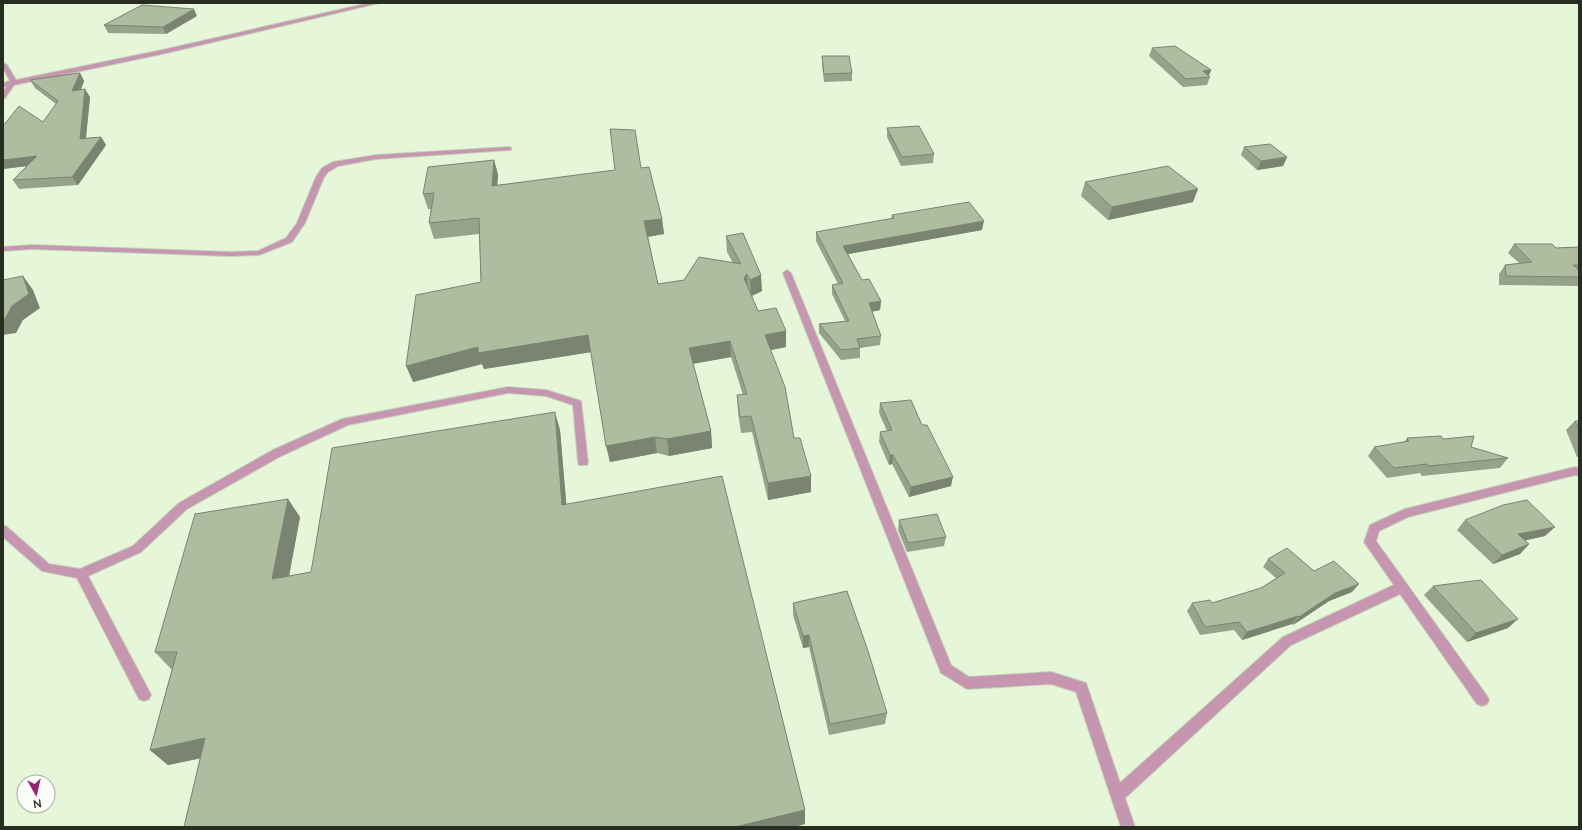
<svg xmlns="http://www.w3.org/2000/svg" width="1582" height="830" viewBox="0 0 1582 830" font-family="Lato,sans-serif">
	<style>
		.lines { fill: none; stroke-linecap: round; stroke-linejoin: round }
		.minor-casing { stroke: #c4d2b7; stroke-width: 2 }
		.minor { fill: #c695b0; fill-rule: evenodd }
		.wall { fill: #96a38a }
		.shaded-wall { fill: #7a8470 }
		.building { fill: #aebda0; stroke: #7a8470 }
	</style>
	<rect width="100%" height="100%" fill="#e6f6d8"/>
	<g class="lines">
		<defs>
			<g id="minor">
				<path d="M369,3H379L162,54L14,85L5,98L3,99V92L7,86L3,87V83L10,81L3,68V63L7,65L16,80L162,50Z"/>
				<path d="M509,147L511,148V150L376,159L338,166L328,172L324,177L305,223L292,242L259,255L231,256L32,249L3,251V247L32,245L231,252L258,251L286,238L297,223L316,177L322,168L333,162L376,155Z"/>
				<path d="M787,270L791,273L951,665L969,677L1051,672L1086,683L1120,783L1283,637L1394,585L1364,542L1370,525L1405,509L1575,467L1579,468V476L1575,475L1408,517L1379,531L1376,541L1487,696L1489,700L1487,704L1482,706L1477,704L1400,594L1291,645L1125,798L1135,827H1121L1076,692L1051,684L967,689L941,673L783,273Z"/>
				<path d="M508,387L546,390L581,401L588,462L587,465H579L578,462L573,405L546,396L508,393L348,425L281,456L187,509L141,552L88,576L149,691L151,695L149,699L144,701L139,699L77,578L42,571L3,537V525L7,527L49,564L80,569L133,546L179,503L273,450L342,419Z"/>
			</g>
		</defs>
		<!-- minor casing -->
		<use href="#minor" class="minor-casing"/>
		<!-- minor -->
		<use href="#minor" class="minor"/>
	</g>
	<!-- wall -->
	<g class="wall">
		<path d="M197,16L166,34L108,33L104,25Z"/>
		<path d="M1152,48L1211,70L1209,76L1210,77L1207,85L1183,87L1149,56Z"/>
		<path d="M822,56L852,73V81L824,82L822,64Z"/>
		<path d="M80,73L84,81L81,90L90,97L86,138L101,137L106,145L78,185L19,189L13,180L27,166L3,169V126L43,122L56,104L35,88L30,80Z"/>
		<path d="M887,128L934,154L933,163L901,166L887,137Z"/>
		<path d="M1244,147L1287,157L1283,166L1257,170L1241,155Z"/>
		<path d="M494,160L498,175L497,185L641,168L662,219L664,234L648,237L658,284L684,280L733,263L727,252L726,236L762,291L752,296L758,311L786,347L771,350L794,438L811,492L768,500L752,432L741,433L738,412L737,395H743L731,357L693,364L711,431L712,448L669,456L657,453L610,462L591,352L484,369L482,364L413,382L481,282L479,234L434,239L429,223L431,209H428L423,194Z"/>
		<path d="M1085,182L1193,202L1108,220L1081,196Z"/>
		<path d="M892,215L982,230L848,254L862,280L881,301L880,310L872,312L881,336L880,345L860,348V358L841,360L819,333V324L845,321L832,294V285L838,284L816,241V232L891,219Z"/>
		<path d="M1514,244L1556,248L1579,247V286L1499,285V274L1505,265L1519,263L1508,253Z"/>
		<path d="M880,403L951,486L909,497L892,464L889,465L879,442L880,432L887,431L879,413Z"/>
		<path d="M1575,421H1579V457H1577L1566,430Z"/>
		<path d="M560,430L566,504L805,810V824L794,827H184L200,758L168,765L150,750L172,669H171L155,652L300,517L289,576L311,572Z"/>
		<path d="M1407,438L1443,439L1508,458L1500,468L1422,476L1420,473L1387,478L1368,456L1374,447L1404,442Z"/>
		<path d="M899,520L946,537L944,546L907,552L898,530Z"/>
		<path d="M1465,520L1545,536L1525,540L1529,544L1520,554L1493,564L1457,530Z"/>
		<path d="M1268,559L1314,571L1352,592L1329,601L1293,625L1292,624L1242,640L1234,630L1200,635L1187,611L1192,603H1212L1261,588L1276,578L1263,567Z"/>
		<path d="M1433,586L1508,628L1467,642L1424,595Z"/>
		<path d="M793,603L887,713L885,724L829,735L809,647L803,648L793,615Z"/>
	</g>
	<!-- shaded-wall -->
	<g class="shaded-wall">
		<path d="M194,9L197,16L166,34L163,27Z"/>
		<path d="M1211,70L1208,77L1203,71Z"/>
		<path d="M80,73L84,81L77,99L72,91Z"/>
		<path d="M85,89L90,97L85,147L80,139Z"/>
		<path d="M101,137L106,145L78,185L72,177Z"/>
		<path d="M37,156L43,164L3,169V160Z"/>
		<path d="M1287,157L1283,166L1257,170L1261,161Z"/>
		<path d="M494,160L498,175L496,201L492,186Z"/>
		<path d="M1198,189L1193,202L1108,220L1112,207Z"/>
		<path d="M662,219L664,234L646,237L644,221Z"/>
		<path d="M984,221L982,230L843,255V246Z"/>
		<path d="M747,274V290L744,278Z"/>
		<path d="M761,275L762,291L751,296L750,280Z"/>
		<path d="M23,276L33,290L40,308L23,320L16,333L3,335V319Z"/>
		<path d="M881,301L880,310L868,312L869,303Z"/>
		<path d="M786,331V347L765,351V335Z"/>
		<path d="M588,335L592,352L484,369L482,364L413,382L406,366L478,347Z"/>
		<path d="M730,341L731,357L691,364L689,348Z"/>
		<path d="M555,412L560,430L568,523L562,505Z"/>
		<path d="M711,431L712,448L669,456L667,439Z"/>
		<path d="M655,437L657,453L610,462L606,446Z"/>
		<path d="M890,455H893L892,464L889,465Z"/>
		<path d="M811,476V492L768,500V483Z"/>
		<path d="M953,477L951,486L909,497L911,487Z"/>
		<path d="M288,499L300,517L285,597L272,579Z"/>
		<path d="M1555,527L1545,536L1509,544L1518,534Z"/>
		<path d="M1529,544L1520,554L1493,564L1502,555Z"/>
		<path d="M1359,584L1352,592L1329,601L1293,625L1299,617L1335,593Z"/>
		<path d="M1298,616L1292,624L1242,640L1247,632Z"/>
		<path d="M1518,619L1508,628L1467,642L1476,633Z"/>
		<path d="M809,635V647L803,648V636Z"/>
		<path d="M205,738L222,754L168,765L150,750Z"/>
		<path d="M805,810V824L794,827H735Z"/>
	</g>
	<!-- building -->
	<g class="building">
		<path d="M142,5L194,9L163,27L104,25Z"/>
		<path d="M1175,46L1211,70L1203,71L1210,77L1186,79L1152,48Z"/>
		<path d="M822,56H849L852,73L824,74Z"/>
		<path d="M80,73L72,91L85,89L80,139L101,137L72,177L13,180L37,156L3,160V126L19,106L43,122L58,101L30,80Z"/>
		<path d="M919,126L934,154L902,157L887,128Z"/>
		<path d="M610,129L635,130L641,168L649,167L662,219L644,221L658,284L684,280L699,257L741,264L726,236L743,233L761,275L750,280L747,274L744,278L758,311L776,308L786,331L765,335L785,387L794,438H800L811,476L768,483L751,416L740,417L737,395L747,394L730,341L689,348L711,431L667,439L655,437L606,446L588,335L478,353V347L406,366L416,295L481,282L479,218L429,223L434,193L423,194L428,167L494,160L492,186L615,170Z"/>
		<path d="M1270,144L1287,157L1261,161L1244,147Z"/>
		<path d="M1168,166L1198,189L1112,207L1085,182Z"/>
		<path d="M969,202L984,221L843,246L862,280L869,279L881,301L869,303L881,336L857,339L860,348L841,350L819,324L849,321L832,285L843,283L816,232L894,218L892,215Z"/>
		<path d="M1514,244H1552L1556,248L1579,247V265H1573L1579,270V277L1506,276L1505,265L1532,262Z"/>
		<path d="M23,276L29,294L12,306L5,319H3V280Z"/>
		<path d="M911,400L922,425H927L953,477L911,487L893,455H890L880,432L892,430L880,403Z"/>
		<path d="M555,412L562,505L722,476L805,810L735,827H184L205,738L150,750L177,652H155L195,514L288,499L272,579L311,572L332,448Z"/>
		<path d="M1575,421H1579V430Z"/>
		<path d="M1441,436L1443,439L1474,436L1471,447L1508,458L1429,466L1427,464L1394,468L1374,447L1409,441L1407,438Z"/>
		<path d="M1527,500L1555,527L1518,534L1529,544L1502,555L1465,520L1503,505Z"/>
		<path d="M937,514L946,537L908,543L899,520Z"/>
		<path d="M1287,548L1314,571L1334,561L1359,584L1335,593L1299,617L1298,616L1247,632L1239,622L1205,627L1192,603L1210,600L1212,603L1261,588L1285,573L1268,559Z"/>
		<path d="M1481,580L1518,619L1476,633L1433,586Z"/>
		<path d="M847,591L868,651L887,713L830,724L809,635L803,636L793,603Z"/>
	</g>
	<!-- border -->
	<rect width="1582" height="830" fill="none" stroke="#272d21" stroke-width="8"/>
	<!-- north arrow -->
	<g transform="translate(36 794) rotate(172)"><circle r="19" fill="#fbfef8" stroke="#a6aaa2"/>
	<path d="M0-3L7 15L0 10L-7 15Z" fill="#9d2075"/>
	<text y="-6" font-size="11" font-weight="bold" text-anchor="middle" fill="#272d21">N</text>
	</g>
</svg>
